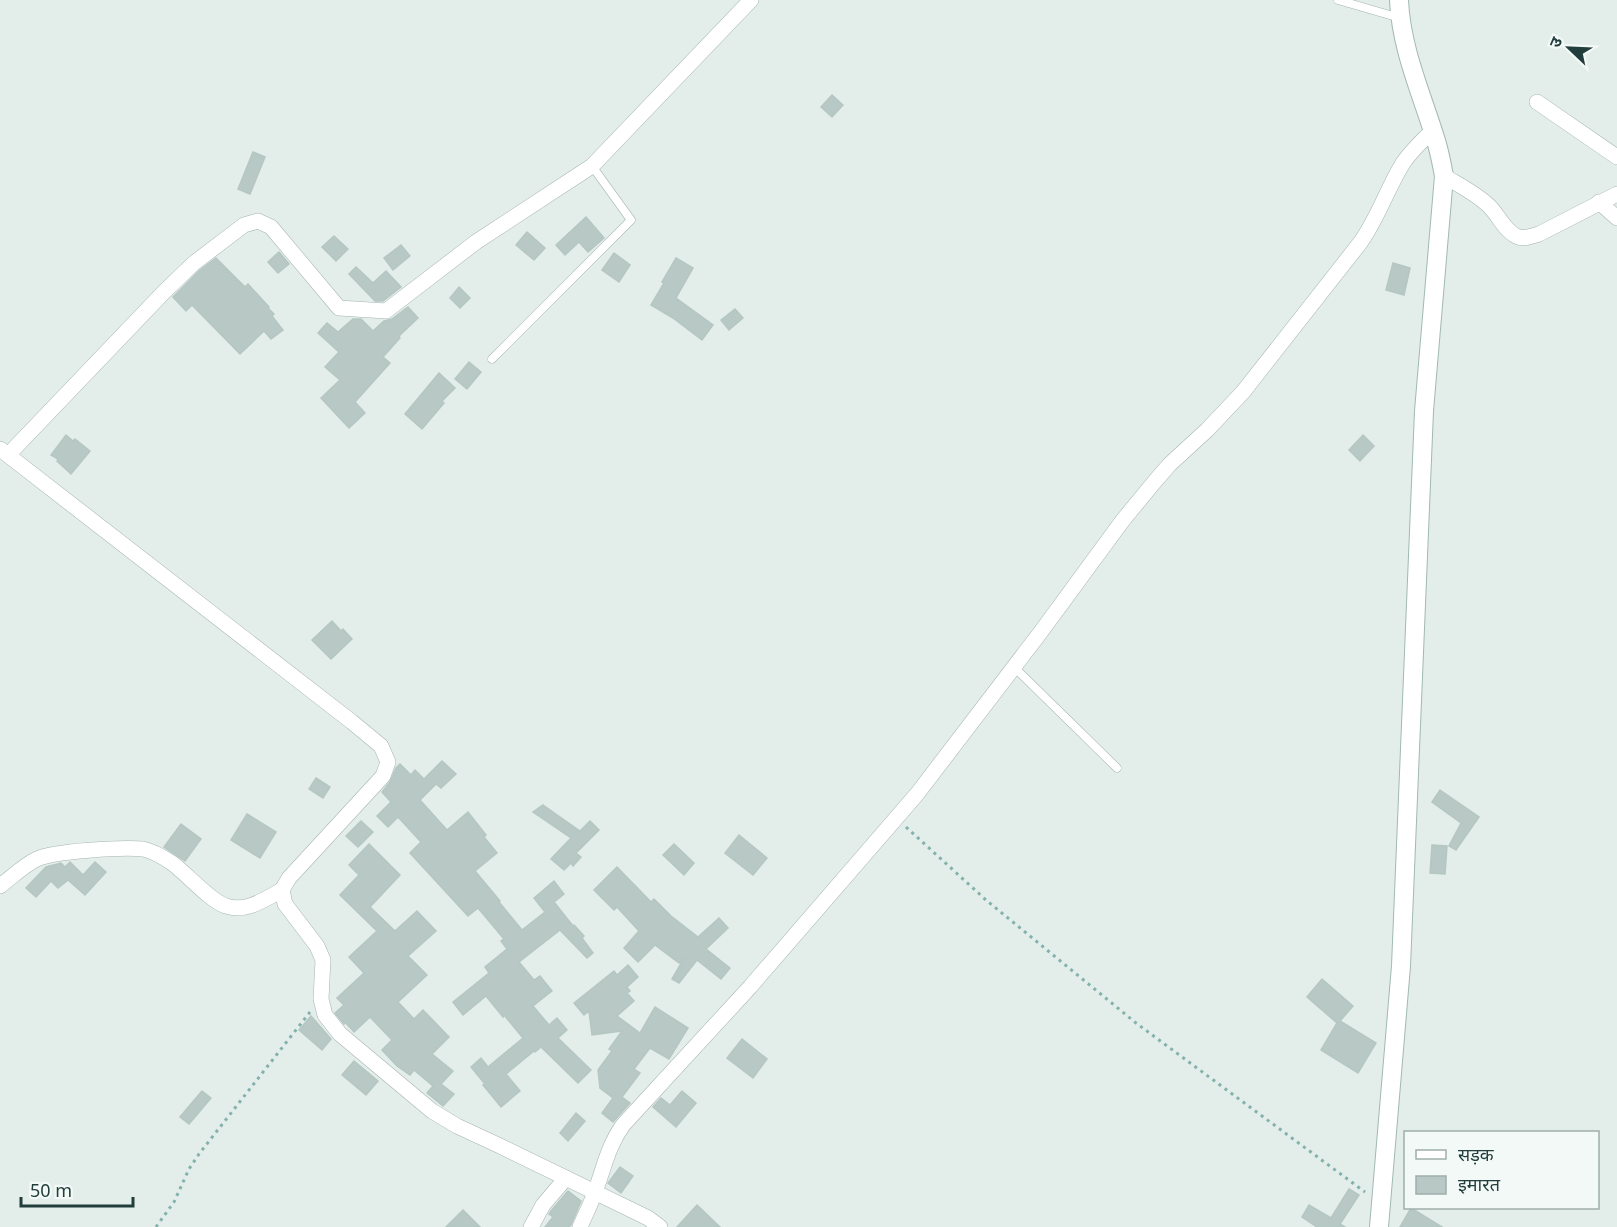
<svg xmlns="http://www.w3.org/2000/svg" width="1617" height="1227" viewBox="0 0 1617 1227" font-family="'Noto Sans','Noto Sans Devanagari',sans-serif">
	<style>
		.building { fill: #b8c8c4; stroke: #b5c7c2; stroke-width: 1.5 }
		.lines { fill: none; stroke-linecap: round; stroke-linejoin: round }
		.service-casing { stroke: #a5b5b2; stroke-width: 9 }
		.minor-casing { stroke: #a5b5b2; stroke-width: 16 }
		.secondary-casing { stroke: #a1b9b4; stroke-width: 20 }
		.path { stroke: #83b1ab; stroke-width: 3; stroke-dasharray: 3 4.5; stroke-linecap: butt }
		.service { stroke: #fff; stroke-width: 8 }
		.minor { stroke: #fff; stroke-width: 15 }
		.secondary { stroke: #fff; stroke-width: 18 }
	</style>
	<rect width="100%" height="100%" fill="#e3edea"/>
	<!-- building -->
	<g class="building">
		<path d="M832,95L843,105L832,117L821,107Z"/>
		<path d="M253,152L265,157L250,194L238,189Z"/>
		<path d="M586,217L604,238L588,252L579,242L565,255L556,245Z"/>
		<path d="M527,232L545,248L534,260L516,245Z"/>
		<path d="M334,236L348,249L336,261L322,247Z"/>
		<path d="M401,245L410,256L393,270L384,258Z"/>
		<path d="M279,252L289,264L278,273L268,262Z"/>
		<path d="M614,253L630,265L619,282L602,270Z"/>
		<path d="M216,258L245,287L248,284L269,307L268,308L274,314L272,316L283,330L271,339L264,331L240,354L192,305L186,311L173,297L200,270Z"/>
		<path d="M676,258L693,268L676,298L713,325L702,340L673,318L651,305L664,283L662,282Z"/>
		<path d="M1393,263L1410,268L1404,295L1386,290Z"/>
		<path d="M356,267L373,283L386,271L401,287L383,301H375L349,274Z"/>
		<path d="M459,287L470,298L460,308L450,298Z"/>
		<path d="M408,307L418,318L399,336L400,338L383,357L390,363L355,402L365,413L349,428L321,398L340,380L325,367L339,352L318,333L327,323L338,332L353,319H361L373,331L384,321L392,319Z"/>
		<path d="M735,309L743,318L729,330L721,320Z"/>
		<path d="M469,362L481,372L467,389L455,379Z"/>
		<path d="M439,373L455,388L442,401L444,403L422,429L405,414Z"/>
		<path d="M66,435L73,441L75,439L90,451L71,474L57,461L58,459L51,455Z"/>
		<path d="M1363,435L1374,446L1360,461L1349,450Z"/>
		<path d="M332,621L341,631L343,629L352,639L331,659L312,640Z"/>
		<path d="M442,761L456,774L441,788L436,784L420,800L447,830L468,812L486,835L484,837L497,853L475,871L500,901L499,902L522,930L545,912L534,898L554,881L564,894L554,902L573,926L574,925L584,936L582,938L593,953L587,958L560,930L519,962L534,980L540,976L552,991L533,1006L549,1025L557,1018L567,1030L558,1038L591,1070L578,1083L541,1047L535,1052L534,1051L506,1074L520,1091L501,1107L483,1085L485,1084L471,1067L481,1058L488,1067L523,1038L504,1015L503,1017L486,996L463,1015L453,1002L489,973L485,967L507,949L501,941L504,939L478,908L468,916L410,853L421,842L398,817L388,827L377,816L391,802L382,792L390,782L396,768L400,764L411,775L415,770L424,779Z"/>
		<path d="M316,778L330,787L323,798L309,789Z"/>
		<path d="M1440,790L1479,817L1456,850L1449,846L1461,823L1432,802Z"/>
		<path d="M543,805L580,831L590,821L599,830L576,853L581,857L573,866L571,863L564,870L551,859L571,838L533,812Z"/>
		<path d="M247,814L276,832L260,858L231,840Z"/>
		<path d="M361,821L373,832L358,847L346,836Z"/>
		<path d="M181,824L201,839L185,861L164,847Z"/>
		<path d="M739,835L767,858L753,875L725,853Z"/>
		<path d="M369,844L400,875L370,907L395,931L417,911L436,931L408,956L427,975L398,1002L414,1019L423,1010L449,1037L432,1054L453,1071L441,1084L454,1094L443,1106L427,1093L433,1086L414,1070L410,1075L397,1066L382,1050L392,1040L370,1017L354,1032L345,1022L344,1024L335,1013L344,1005L337,998L364,973L349,957L377,931L340,895L359,875L349,865Z"/>
		<path d="M674,844L694,863L684,875L663,855Z"/>
		<path d="M1432,845L1447,846L1445,874L1430,873Z"/>
		<path d="M70,862L83,875L95,862L106,872L85,895L68,880L58,888L51,881L36,897L26,888L46,867L61,863L65,867Z"/>
		<path d="M617,867L651,902L654,899L671,916L698,937L719,918L728,928L706,949L730,968L721,979L697,960L679,983L672,979L684,958L679,963L655,945L638,962L624,948L639,931L617,907L614,910L594,890Z"/>
		<path d="M628,965L638,977L627,987L630,991L627,993L634,1001L617,1016L640,1033L655,1007L688,1028L669,1059L650,1048L634,1069L640,1073L622,1097L630,1103L613,1122L602,1113L613,1098L600,1088L598,1070L612,1051L609,1049L622,1031L592,1035L589,1011L584,1015L574,1003L614,971L617,975Z"/>
		<path d="M1322,979L1353,1006L1340,1021L1376,1043L1358,1073L1321,1050L1337,1023L1307,997Z"/>
		<path d="M311,1016L331,1039L322,1050L299,1030Z"/>
		<path d="M742,1039L767,1059L753,1078L727,1058Z"/>
		<path d="M354,1061L378,1081L366,1095L342,1075Z"/>
		<path d="M202,1091L211,1098L189,1124L180,1117Z"/>
		<path d="M682,1091L696,1103L676,1127L653,1107L661,1098L670,1105Z"/>
		<path d="M576,1113L585,1121L568,1141L560,1133Z"/>
		<path d="M620,1167L633,1176L621,1193L608,1183Z"/>
		<path d="M1349,1189L1359,1195L1340,1224L1345,1227H1317L1302,1217L1309,1205L1331,1218Z"/>
		<path d="M568,1191L581,1201L571,1225L569,1227H545L553,1217L549,1214L551,1211Z"/>
		<path d="M697,1205L720,1227H677Z"/>
		<path d="M1411,1208L1442,1227H1400Z"/>
		<path d="M463,1210L480,1227H446Z"/>
	</g>
	<g class="lines">
		<defs>
			<g id="service">
				<path d="M1338,0L1400,18"/>
				<path d="M492,359L631,220L592,166"/>
				<path d="M1014,667L1117,768"/>
			</g>
			<g id="minor">
				<path d="M1537,102L1617,157"/>
				<path d="M1444,176C1459,185 1475,193 1488,205C1498,214 1504,230 1516,236C1524,240 1532,236 1539,234L1617,194"/>
				<path d="M1599,202L1617,218"/>
				<path d="M0,449L352,722L381,746L388,762L383,776L289,878L282,890L285,904L317,946L323,960L321,999L325,1015L340,1034L432,1111L457,1126L498,1145L648,1218L660,1227"/>
				<path d="M8,455L164,292L194,263L244,225L258,221L271,227L339,308L386,311L476,242L592,166L751,0"/>
				<path d="M0,886C12,877 24,865 37,859C54,851 123,847 143,849C153,851 163,857 172,863C187,874 210,901 226,906C246,913 265,899 282,890"/>
				<path d="M531,1227L543,1205L566,1178"/>
				<path d="M580,1227C585,1215 591,1204 595,1192C604,1168 608,1146 623,1125L750,987L917,794L1040,633L1123,520L1156,480L1170,464L1207,430L1243,392L1360,243C1378,218 1387,189 1403,163C1411,151 1422,141 1432,131"/>
			</g>
			<path id="secondary" d="M1379,1227L1401,966L1424,411L1444,176C1442,165 1440,155 1437,144C1423,97 1401,50 1399,0"/>
		</defs>
		<!-- service casing -->
		<use href="#service" class="service-casing"/>
		<!-- minor casing -->
		<use href="#minor" class="minor-casing"/>
		<!-- secondary casing -->
		<use href="#secondary" class="secondary-casing"/>
		<!-- path -->
		<g class="path">
			<path d="M906,827L986,900L1136,1023L1365,1192"/>
			<path d="M156,1227L174,1202L189,1169L199,1154L310,1012"/>
		</g>
		<!-- service -->
		<use href="#service" class="service"/>
		<!-- minor -->
		<use href="#minor" class="minor"/>
		<!-- secondary -->
		<use href="#secondary" class="secondary"/>
	</g>
	<!-- legend -->
	<rect x="1404" y="1131" width="195" height="78" fill="#f3f9f7" stroke="#9faeac" stroke-width="1.5"/>
	<rect x="1416" y="1150" width="30" height="9" fill="#ffffff" stroke="#9faeac" stroke-width="1.5"/>
	<text x="1458" y="1161" font-size="18" fill="#223e3c">सड़क</text>
	<rect x="1416" y="1176" width="30" height="18" fill="#b8c8c4" stroke="#9faeac" stroke-width="1.5"/>
	<text x="1458" y="1191" font-size="18" fill="#223e3c">इमारत</text>
	<!-- north arrow -->
	<g transform="translate(1569 48) rotate(293)" stroke="#f3f9f7" stroke-width="4.5" paint-order="stroke">
	<path d="M0-4.5L10 22L0 15L-10 22Z" fill="#223e3c"/>
	<text y="-9" font-size="16" font-weight="bold" text-anchor="middle" fill="#223e3c">उ</text>
	</g>
	<!-- scale -->
	<path d="M21 1197v9h112v-9" fill="none" stroke="#223e3c" stroke-width="3"/>
	<text x="30" y="1197" font-size="18" fill="#223e3c" stroke="#f3f9f7" stroke-width="4.5" paint-order="stroke">50 m</text>
</svg>
